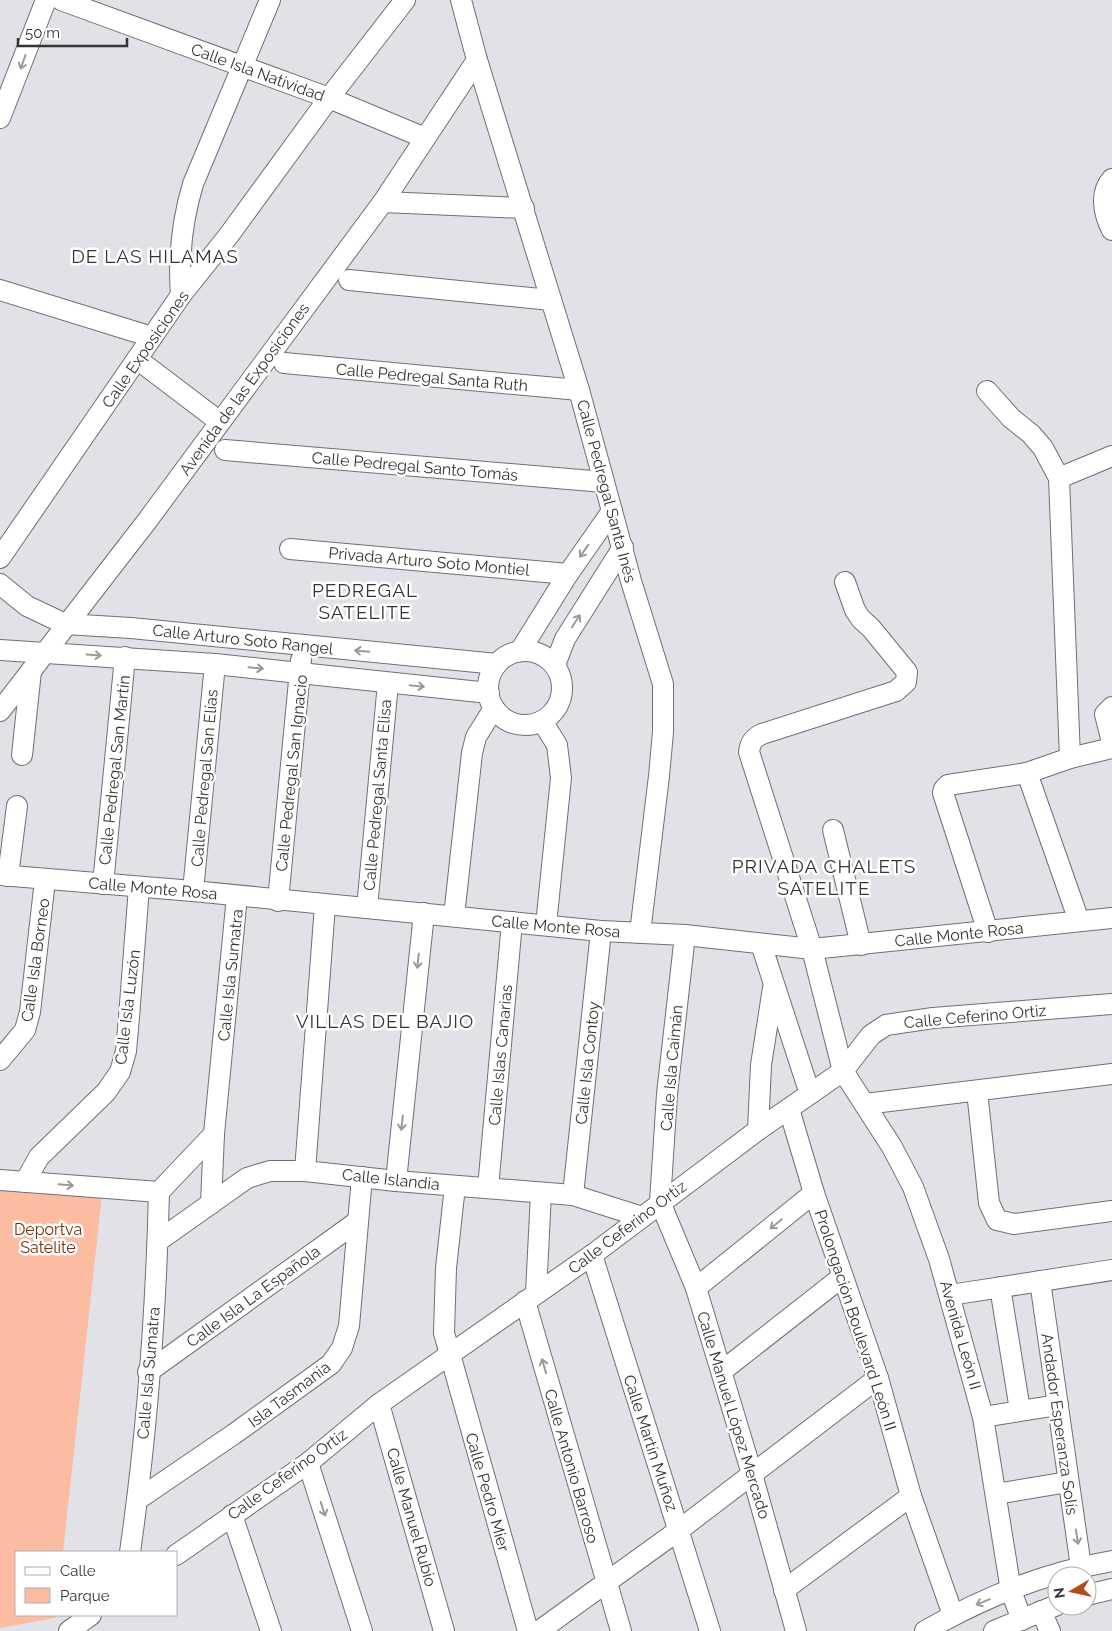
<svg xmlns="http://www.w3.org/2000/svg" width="1112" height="1631" viewBox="0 0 1112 1631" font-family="Raleway,sans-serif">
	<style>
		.green { fill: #fcbca1 }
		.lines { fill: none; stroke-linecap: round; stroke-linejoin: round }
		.minor-casing { stroke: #6f7075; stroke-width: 22 }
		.minor { stroke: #fff; stroke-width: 20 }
		.oneway { stroke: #9a9a9b }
		.labels { text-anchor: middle; stroke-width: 5; stroke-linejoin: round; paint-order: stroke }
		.street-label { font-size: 16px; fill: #353537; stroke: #fff }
		.park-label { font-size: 16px; fill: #773009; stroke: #fff }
		.quarter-label { font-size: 19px; letter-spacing: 1px; fill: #353537; stroke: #fff }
	</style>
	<rect width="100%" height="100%" fill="#e1e2e8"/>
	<!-- green -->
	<path class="green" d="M0,1186L102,1195L63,1552H16V1615H56L55,1618L0,1628Z"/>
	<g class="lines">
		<defs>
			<g id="minor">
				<path d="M61,0L329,98L425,138"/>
				<path d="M461,0L477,60L579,390L631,581L663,684V732L659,776L640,933"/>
				<path d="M0,118L46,0"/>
				<path d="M1112,179C1099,193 1104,215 1112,230"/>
				<path d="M383,202L524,208"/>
				<path d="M349,280L551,300"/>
				<path d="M0,290L152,337"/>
				<path d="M181,295C178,256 182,221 193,184L270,0"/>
				<path d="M137,359L220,422"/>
				<path d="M284,363L579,390"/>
				<path d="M987,391L1011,418L1031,434L1043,448L1059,478L1112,456"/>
				<path d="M225,450L604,482"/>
				<path d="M1059,478L1070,758"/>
				<path d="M290,549L568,574"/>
				<path d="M0,558L181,295L229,235L329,98L405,0"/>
				<path d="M845,582L855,610L861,619L871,628L907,672L906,682L896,691L762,734C753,738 750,743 749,752L812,949L843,1071L892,1147L913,1187L939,1259L983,1417L1011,1591L1022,1620"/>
				<path d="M0,584L27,606L65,624L131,628L497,664"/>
				<path d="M0,650L215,664L489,693"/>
				<path d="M520,651L568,574L612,511"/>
				<circle cx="525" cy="688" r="37"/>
				<path d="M555,665L565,639L623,547"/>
				<path d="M1112,707L1105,714L1112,742"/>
				<path d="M0,711L147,521L383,202L477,60"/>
				<path d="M542,721L557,745L561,778L546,925"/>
				<path d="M22,755L31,671"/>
				<path d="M1027,773L1079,921"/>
				<path d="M833,830L861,945"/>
				<path d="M0,875L193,891L601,931L685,935L812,949L1112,918"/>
				<path d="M8,876L17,806"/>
				<path d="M103,884L125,657"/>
				<path d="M193,891L215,664"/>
				<path d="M278,901L301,660"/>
				<path d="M367,908L388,683"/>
				<path d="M454,916L472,753L476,737L494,708"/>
				<path d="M988,932L943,793L944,789L948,785L1027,773L1070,758L1112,748"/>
				<path d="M685,935L667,1094L660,1202L696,1288L752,1474L796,1631"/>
				<path d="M761,944L810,1094"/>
				<path d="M0,1060L25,1030L30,1012L45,880"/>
				<path d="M977,1091L989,1203L997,1220L1014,1224L1112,1211"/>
				<path d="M865,1104L1112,1074"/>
				<path d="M789,1109L814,1193L878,1378L911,1496L953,1615"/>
				<path d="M758,1130L761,1065L773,988"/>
				<path d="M305,1171L325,905"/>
				<path d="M0,1180L159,1192"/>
				<path d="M396,1181L424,913"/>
				<path d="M25,1182L39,1157L106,1092L120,1072L126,1051L129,1017L139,887"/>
				<path d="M455,1186L446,1268L444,1333L528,1631"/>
				<path d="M488,1188L512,922"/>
				<path d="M159,1192L214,1134"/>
				<path d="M573,1195L601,931"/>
				<path d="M211,1204L214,1134L237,896"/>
				<path d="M158,1241L247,1178L270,1171H305L396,1181L573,1195L642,1217"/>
				<path d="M592,1255L710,1631"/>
				<path d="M1040,1281L1081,1567"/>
				<path d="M1000,1287L1020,1410"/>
				<path d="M696,1288L814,1193"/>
				<path d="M536,1293L541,1193"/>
				<path d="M950,1295L1112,1270"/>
				<path d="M525,1301L621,1631"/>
				<path d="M722,1371L842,1277"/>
				<path d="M148,1372L358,1221"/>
				<path d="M379,1404L444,1631"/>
				<path d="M983,1417L1058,1405"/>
				<path d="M308,1463L362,1631"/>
				<path d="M996,1494L1068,1482"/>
				<path d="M137,1500L234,1434L331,1364L342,1348L349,1326L362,1177"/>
				<path d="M232,1515L271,1631"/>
				<path d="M130,1552C147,1434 156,1312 159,1192"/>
				<path d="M176,1555L308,1463L379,1404L592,1255L758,1130L843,1071L871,1035L886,1025L933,1018L1112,1004"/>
				<path d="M784,1590L911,1496"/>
				<path d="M1087,1595L1112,1589"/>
				<path d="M1041,1611L1050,1631"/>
				<path d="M69,1631L91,1615"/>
				<path d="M539,1631L679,1530L878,1378"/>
				<path d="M925,1631C982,1598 1047,1572 1112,1561"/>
				<path d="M994,1631L1057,1605"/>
			</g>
		</defs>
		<!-- minor casing -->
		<use href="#minor" class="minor-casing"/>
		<!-- minor -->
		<use href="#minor" class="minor"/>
	</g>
	<!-- one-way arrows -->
	<defs><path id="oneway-shaft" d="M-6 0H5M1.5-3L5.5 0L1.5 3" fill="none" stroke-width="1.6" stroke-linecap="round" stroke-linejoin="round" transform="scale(1.25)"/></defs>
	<g class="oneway">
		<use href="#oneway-shaft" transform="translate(23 62) rotate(110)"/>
		<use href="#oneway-shaft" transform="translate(584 551) rotate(125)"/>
		<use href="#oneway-shaft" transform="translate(576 621) rotate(-57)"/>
		<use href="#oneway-shaft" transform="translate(362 651) rotate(-175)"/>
		<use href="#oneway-shaft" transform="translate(94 655) rotate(4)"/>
		<use href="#oneway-shaft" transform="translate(256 668) rotate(6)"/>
		<use href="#oneway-shaft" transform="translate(417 686) rotate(6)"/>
		<use href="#oneway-shaft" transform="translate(418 961) rotate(96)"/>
		<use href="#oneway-shaft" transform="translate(402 1123) rotate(96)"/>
		<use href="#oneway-shaft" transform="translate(66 1185) rotate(5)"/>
		<use href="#oneway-shaft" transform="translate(776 1224) rotate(141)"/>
		<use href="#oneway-shaft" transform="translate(544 1366) rotate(-106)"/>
		<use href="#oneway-shaft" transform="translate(323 1509) rotate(72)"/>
		<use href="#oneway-shaft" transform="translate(1077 1537) rotate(81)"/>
		<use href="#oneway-shaft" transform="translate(983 1602) rotate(158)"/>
	</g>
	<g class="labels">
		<!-- street labels -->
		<g class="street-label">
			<text transform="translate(258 72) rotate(20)" y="6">Calle Isla Natividad</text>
			<text transform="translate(145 349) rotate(-55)" y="6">Calle Exposiciones</text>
			<text transform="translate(432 377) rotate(5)" y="6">Calle Pedregal Santa Ruth</text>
			<text transform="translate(244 389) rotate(-54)" y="6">Avenida de las Exposiciones</text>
			<text transform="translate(415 466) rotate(5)" y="6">Calle Pedregal Santo Tomás</text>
			<text transform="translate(607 491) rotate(75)" y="6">Calle Pedregal Santa Inés</text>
			<text transform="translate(429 561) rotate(5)" y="6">Privada Arturo Soto Montiel</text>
			<text transform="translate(243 639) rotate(6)" y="6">Calle Arturo Soto Rangel</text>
			<text transform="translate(114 770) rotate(-84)" y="6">Calle Pedregal San Martín</text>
			<text transform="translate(291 773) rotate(-84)" y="6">Calle Pedregal San Ignacio</text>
			<text transform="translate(204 778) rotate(-85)" y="6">Calle Pedregal San Elías</text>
			<text transform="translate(377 795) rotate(-85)" y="6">Calle Pedregal Santa Elisa</text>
			<text transform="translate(153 888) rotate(5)" y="6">Calle Monte Rosa</text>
			<text transform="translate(556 926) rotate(5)" y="6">Calle Monte Rosa</text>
			<text transform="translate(959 934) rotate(-6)" y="6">Calle Monte Rosa</text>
			<text transform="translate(35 960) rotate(-82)" y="6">Calle Isla Borneo</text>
			<text transform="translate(230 975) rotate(-84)" y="6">Calle Isla Sumatra</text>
			<text transform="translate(127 1007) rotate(-83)" y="6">Calle Isla Luzón</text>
			<text transform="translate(975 1016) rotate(-5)" y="6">Calle Ceferino Ortiz</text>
			<text transform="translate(500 1055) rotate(-85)" y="6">Calle Islas Canarias</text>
			<text transform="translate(587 1063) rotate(-84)" y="6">Calle Isla Contoy</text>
			<text transform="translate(671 1068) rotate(-85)" y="6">Calle Isla Caimán</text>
			<text transform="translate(391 1179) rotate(6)" y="6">Calle Islandia</text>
			<text transform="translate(627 1227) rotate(-37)" y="6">Calle Ceferino Ortiz</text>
			<text transform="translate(253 1296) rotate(-36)" y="6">Calle Isla La Española</text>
			<text transform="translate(856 1320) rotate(72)" y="6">Prolongación Boulevard León II</text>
			<text transform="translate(961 1335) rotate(74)" y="6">Avenida León II</text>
			<text transform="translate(148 1373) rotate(-85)" y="6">Calle Isla Sumatra</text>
			<text transform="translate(289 1394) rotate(-37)" y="6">Isla Tasmania</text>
			<text transform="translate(734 1415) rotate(73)" y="6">Calle Manuel López Mercado</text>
			<text transform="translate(1060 1424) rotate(82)" y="6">Andador Esperanza Solís</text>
			<text transform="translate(651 1443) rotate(72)" y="6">Calle Martín Muñoz</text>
			<text transform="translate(572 1466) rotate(74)" y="6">Calle Antonio Barroso</text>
			<text transform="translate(287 1474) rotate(-36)" y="6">Calle Ceferino Ortiz</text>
			<text transform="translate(488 1492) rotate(74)" y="6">Calle Pedro Mier</text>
			<text transform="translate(412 1517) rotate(74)" y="6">Calle Manuel Rubio</text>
		</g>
		<!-- park labels -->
		<g class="park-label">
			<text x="48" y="1235">Deportva<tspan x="48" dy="18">Satelite</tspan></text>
		</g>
		<!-- quarter labels -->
		<g class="quarter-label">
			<text x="155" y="263">DE LAS HILAMAS</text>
			<text x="365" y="597">PEDREGAL<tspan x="365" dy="22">SATELITE</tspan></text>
			<text x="824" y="873">PRIVADA CHALETS<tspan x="824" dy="22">SATELITE</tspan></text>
			<text x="385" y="1028">VILLAS DEL BAJIO</text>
		</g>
	</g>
	<!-- legend -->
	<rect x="15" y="1551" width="162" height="65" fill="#ffffff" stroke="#aeaeaf"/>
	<rect x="25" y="1567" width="25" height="8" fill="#ffffff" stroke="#aeaeaf"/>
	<text x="60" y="1576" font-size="15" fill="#353537">Calle</text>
	<rect x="25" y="1588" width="25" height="15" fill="#fcbca1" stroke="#aeaeaf"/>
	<text x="60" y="1601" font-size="15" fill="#353537">Parque</text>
	<!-- north arrow -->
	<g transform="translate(1072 1591) rotate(261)"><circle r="24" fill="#ffffff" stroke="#aeaeaf"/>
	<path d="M0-4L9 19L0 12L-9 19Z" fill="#b04c18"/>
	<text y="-8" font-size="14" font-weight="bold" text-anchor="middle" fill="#353537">N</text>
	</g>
	<!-- scale -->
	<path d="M18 38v8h109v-8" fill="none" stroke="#353537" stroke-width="2.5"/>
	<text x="25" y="38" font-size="15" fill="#353537" stroke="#ffffff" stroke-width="4" paint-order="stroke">50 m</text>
</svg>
